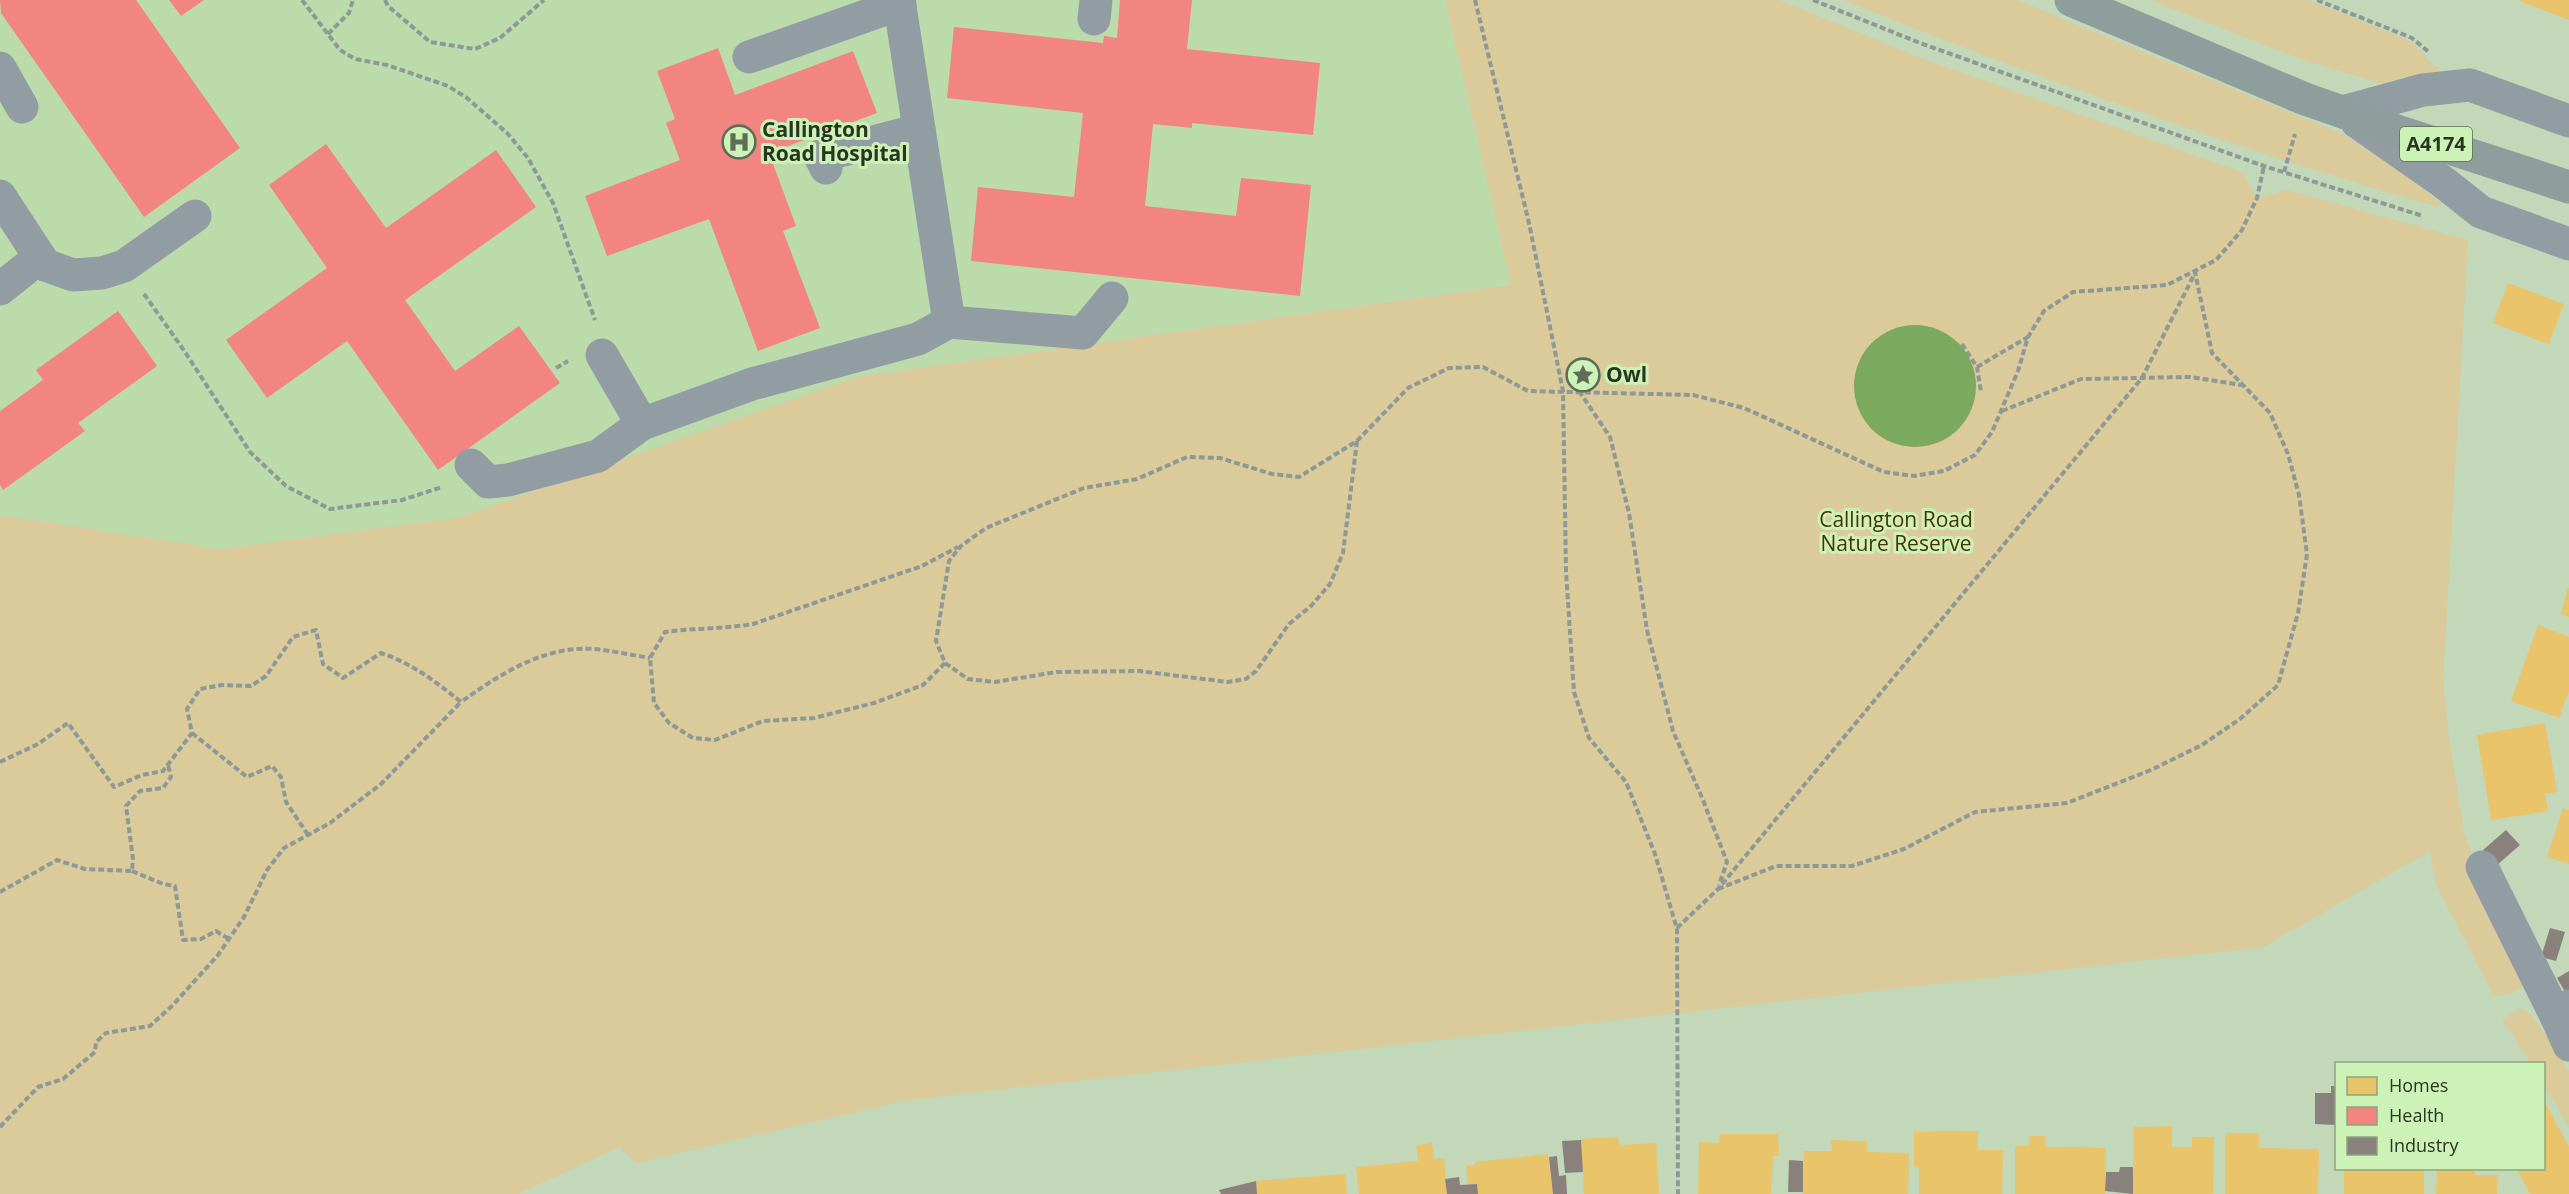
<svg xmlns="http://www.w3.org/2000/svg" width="2569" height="1194" viewBox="0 0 2569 1194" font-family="'Open Sans',sans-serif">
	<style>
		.built { fill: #bcdbab }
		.green { fill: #dbca9a }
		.water { fill: #7ba95d }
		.homes { fill: #e9c46a }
		.health { fill: #f28482 }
		.industry { fill: #8a817c }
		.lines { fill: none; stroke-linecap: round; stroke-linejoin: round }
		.path { stroke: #8d9996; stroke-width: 4; stroke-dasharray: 6 3; stroke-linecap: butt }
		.minor { stroke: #929da3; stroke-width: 33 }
		.major { stroke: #8d9e9c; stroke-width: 33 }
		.labels { text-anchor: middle; stroke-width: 6; stroke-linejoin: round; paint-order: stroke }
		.shield { fill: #ccf2b8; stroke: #596e4e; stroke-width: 1.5 }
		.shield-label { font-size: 20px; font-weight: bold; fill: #283620 }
		.poi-label { font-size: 21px; font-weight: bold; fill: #283620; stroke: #ccf2b8; text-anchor: start }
		.park-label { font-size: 21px; fill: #4b3103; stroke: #ccf2b8 }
	</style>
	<rect width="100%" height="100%" fill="#c3d7b9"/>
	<!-- built -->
	<path class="built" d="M0,0H1445L1511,284L856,377L457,518L220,549L0,515Z"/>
	<!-- green -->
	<g class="green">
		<path d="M1445,0H1779L1926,60L2242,172L2257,198L2286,190L2468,240L2443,679L2449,738L2464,833L2524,986L2511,994L2494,996L2436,885L2430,851L2263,947L908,1100L636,1163L619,1147L518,1194H0V515L220,549L457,518L856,377L1511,285Z"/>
		<path d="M1844,0H2017L2340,133L2397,168L2440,203L2438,207C2237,149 2038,79 1844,0Z"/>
		<path d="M2151,0H2308L2411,41L2439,71L2380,83L2303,60Z"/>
		<path d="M2520,1008L2532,1015L2569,1071V1127L2544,1085V1064L2531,1063L2502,1020Z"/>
	</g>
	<!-- water -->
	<circle class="water" cx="1915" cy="386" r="61"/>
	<!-- homes -->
	<g class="homes">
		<path d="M2518,0H2569V20Z"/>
		<path d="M2508,283L2564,304L2549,344L2493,323Z"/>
		<path d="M2568,588H2569V617L2561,614Z"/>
		<path d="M2538,625L2569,637V691L2559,718L2511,701Z"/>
		<path d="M2545,723L2557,792L2545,794L2548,811L2491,820L2477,735Z"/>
		<path d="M2563,808L2569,810V864L2547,857Z"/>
		<path d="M2544,1100L2569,1147V1194H2530L2516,1168H2544Z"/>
		<path d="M2172,1126V1147H2192V1137H2214L2213,1194H2133L2134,1127Z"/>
		<path d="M1978,1131V1150H2003L2002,1194H1919V1168L1914,1167V1132Z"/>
		<path d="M2225,1133H2259V1148L2319,1149L2318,1194H2225Z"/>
		<path d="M1720,1134H1778L1779,1156H1773L1771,1194H1698L1699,1142L1719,1143Z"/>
		<path d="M2029,1136H2045V1147L2106,1148L2105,1194H2015V1146H2029Z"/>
		<path d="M1618,1137L1619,1145L1656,1143L1659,1194H1584L1581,1139Z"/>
		<path d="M1831,1140L1867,1141V1152L1909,1153L1908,1194H1803L1804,1151H1832Z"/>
		<path d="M1432,1143L1434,1159L1444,1158L1447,1194H1359L1356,1167L1418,1161L1416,1145Z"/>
		<path d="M1548,1154L1553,1194H1478L1477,1184L1468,1185L1466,1166L1475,1165V1162Z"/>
		<rect x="2344" y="1168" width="80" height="26"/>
		<path d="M2437,1168H2475V1175H2498L2497,1194H2436Z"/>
		<path d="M1345,1174L1347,1194H1257L1256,1181Z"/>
	</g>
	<!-- health -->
	<g class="health">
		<path d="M0,0H136L240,148L144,217L1,13Z"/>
		<path d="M169,0H204L181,16Z"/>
		<path d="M1120,0H1192L1187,49L1320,63L1313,135L1192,123V128L1153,124L1145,206L1236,216L1241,178L1311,185L1300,296L971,261L978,187L1074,197L1083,113L947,98L954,27L1103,43L1104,36L1117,38Z"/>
		<path d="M718,48L735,95L853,51L877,113L769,153L796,226L783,231L820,328L758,351L709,219L607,256L585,196L680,160L666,123L675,119L657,71Z"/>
		<path d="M326,144L386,228L496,150L536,207L405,300L455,371L519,326L560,383L438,470L347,341L267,398L226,340L327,268L269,185Z"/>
		<path d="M118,311L157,366L78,423L85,431L3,490L0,485V411L43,380L36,370Z"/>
	</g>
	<!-- industry -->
	<g class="industry">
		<path d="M2506,830L2520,845L2497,865L2483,850Z"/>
		<path d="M2550,928L2565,932L2556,961L2541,957Z"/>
		<path d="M2569,971V996L2568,997L2557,978Z"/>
		<path d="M2331,1086H2336V1125L2315,1124V1093H2331Z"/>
		<path d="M1581,1140L1583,1172L1565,1173L1562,1141Z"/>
		<path d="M1557,1156L1559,1176L1566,1175L1567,1194H1553L1549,1157Z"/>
		<path d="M1789,1160L1803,1161V1192H1788Z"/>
		<path d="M2120,1167H2133V1194L2105,1191L2106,1172H2119Z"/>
		<path d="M1459,1177L1460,1185L1477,1184L1478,1194H1447L1445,1179Z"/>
		<path d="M1256,1181L1257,1194H1221L1219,1190Z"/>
	</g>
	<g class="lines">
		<!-- path -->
		<g class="path">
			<path d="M302,0L340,50L355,59L387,65L448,86L467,98L507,133L528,158L553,203L595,320"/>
			<path d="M385,0L388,6L430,42L475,49L500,38L544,0"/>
			<path d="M1475,0L1529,223L1563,391L1566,572L1574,692L1589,738L1626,782L1655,854L1677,929L1678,1194"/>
			<path d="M1813,0L1920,43L2264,166L2423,216"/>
			<path d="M2317,0L2412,38L2430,53"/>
			<path d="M328,34L349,13L353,0"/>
			<path d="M2284,172L2295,134"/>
			<path d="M144,294L183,349L250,452L286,486L330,509L402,500L442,487"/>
			<path d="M1962,344L1977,367L1981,392"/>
			<path d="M1977,367L2028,337"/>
			<path d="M556,368L568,361"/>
			<path d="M1579,391L1610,437L1629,513L1647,630L1673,731L1703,800L1727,862L1719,885"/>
			<path d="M2002,411L2081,379L2190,377L2242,385"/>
			<path d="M1357,441L1343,553L1330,584L1311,606L1289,624L1256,671L1246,679L1228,682L1139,671L1057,672L995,682L968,679L945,663L936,641L949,561L961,546L986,528L1084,488L1137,479L1187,457L1220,458L1272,474L1299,477L1357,441L1408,388L1449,368L1483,367L1528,391L1693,395L1744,408L1884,472L1914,476L1944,471L1975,455L1992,432L2018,371L2028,337L2044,311L2073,292L2167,285L2216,260L2242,230L2257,198L2264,166"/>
			<path d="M945,663L923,685L874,703L814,718L763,721L715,740L693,738L669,723L654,703L650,658L665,632C694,628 724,629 753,624L922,566L958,547"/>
			<path d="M192,733L247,777L272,766L281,777L286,802L308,835"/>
			<path d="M0,762L38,744L68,723L114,787L142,775L163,771L192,733L187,709L200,689L222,685L251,686L266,676L293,637L316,630L323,664L343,678L381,653C413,664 435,681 461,702C500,674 545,645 595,649C613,651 632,655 650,658"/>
			<path d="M132,871L163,884L175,886L183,940L201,939L216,931L229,939"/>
			<path d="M1718,889L1776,866H1852L1904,849L1975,812L2067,803L2151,770L2202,745L2240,719L2278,685L2298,613L2307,554L2299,495L2288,454L2270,413L2212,353L2195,272"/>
			<path d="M0,892L57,860L85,869L132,871L133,859L126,806L140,791L163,788L171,777L168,765"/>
			<path d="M1677,928L1718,889L2142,378L2195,273"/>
			<path d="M0,1127L38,1087L63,1079L95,1052L96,1042L106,1033L150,1026L172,1006L218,955L244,917L267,870L284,848L330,823L381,784L461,702"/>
		</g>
		<!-- minor -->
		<g class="minor">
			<path d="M899,0L949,322"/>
			<path d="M1094,19L1096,0"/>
			<path d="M749,57L900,4"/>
			<path d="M0,68L22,107"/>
			<path d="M2343,112L2423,90L2470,85L2569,121"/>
			<path d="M2357,122L2443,182L2481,212L2569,244"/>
			<path d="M826,168L820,156L919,130"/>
			<path d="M0,196L45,265L73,275L102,273L124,266L195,216"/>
			<path d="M0,289L40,257"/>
			<path d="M602,355L642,424"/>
			<path d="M471,465L488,482L508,480L598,456L642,424L752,384L918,339L949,322L1083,333L1112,298"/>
			<path d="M2482,867L2557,1018"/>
			<path d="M2569,1006L2561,1010L2557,1018L2569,1045"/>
		</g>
		<!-- major -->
		<path class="major" d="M2071,0L2305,99L2400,132L2569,187"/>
	</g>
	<!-- icons -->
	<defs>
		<symbol id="hospital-ring" viewBox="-11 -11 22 22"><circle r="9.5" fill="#ccf2b8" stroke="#5e6e56" stroke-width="1.5"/><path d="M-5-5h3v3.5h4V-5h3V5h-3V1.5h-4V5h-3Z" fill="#5e6e56"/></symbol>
		<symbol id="sight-ring" viewBox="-11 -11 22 22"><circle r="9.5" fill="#ccf2b8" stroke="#5e6e56" stroke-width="1.5"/><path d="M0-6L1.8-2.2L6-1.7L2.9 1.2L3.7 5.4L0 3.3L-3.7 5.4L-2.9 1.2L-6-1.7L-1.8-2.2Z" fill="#5e6e56"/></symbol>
	</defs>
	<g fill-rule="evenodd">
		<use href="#hospital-ring" x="720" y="123" width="38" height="38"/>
		<use href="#sight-ring" x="1564" y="356" width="38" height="38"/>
	</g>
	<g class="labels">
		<!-- shield labels -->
		<rect class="shield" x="2400" y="127" width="72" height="34" rx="4.5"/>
		<g class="shield-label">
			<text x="2436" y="151">A4174</text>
		</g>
		<!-- poi labels -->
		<g class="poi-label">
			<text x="762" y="137">Callington<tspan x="762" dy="24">Road Hospital</tspan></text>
			<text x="1606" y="382">Owl</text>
		</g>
		<!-- park labels -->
		<g class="park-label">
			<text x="1896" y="527">Callington Road<tspan x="1896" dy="24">Nature Reserve</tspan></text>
		</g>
	</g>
	<!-- legend -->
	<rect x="2335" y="1062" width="210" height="108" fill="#ccf2b8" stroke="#8aa77b" stroke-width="1.5"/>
	<rect x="2347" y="1077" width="30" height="18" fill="#e9c46a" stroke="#8aa77b" stroke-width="1.5"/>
	<text x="2389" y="1092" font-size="18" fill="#283620">Homes</text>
	<rect x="2347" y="1107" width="30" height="18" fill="#f28482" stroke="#8aa77b" stroke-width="1.5"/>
	<text x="2389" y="1122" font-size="18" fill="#283620">Health</text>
	<rect x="2347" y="1137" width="30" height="18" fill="#8a817c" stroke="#8aa77b" stroke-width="1.5"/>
	<text x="2389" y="1152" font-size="18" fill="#283620">Industry</text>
</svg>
